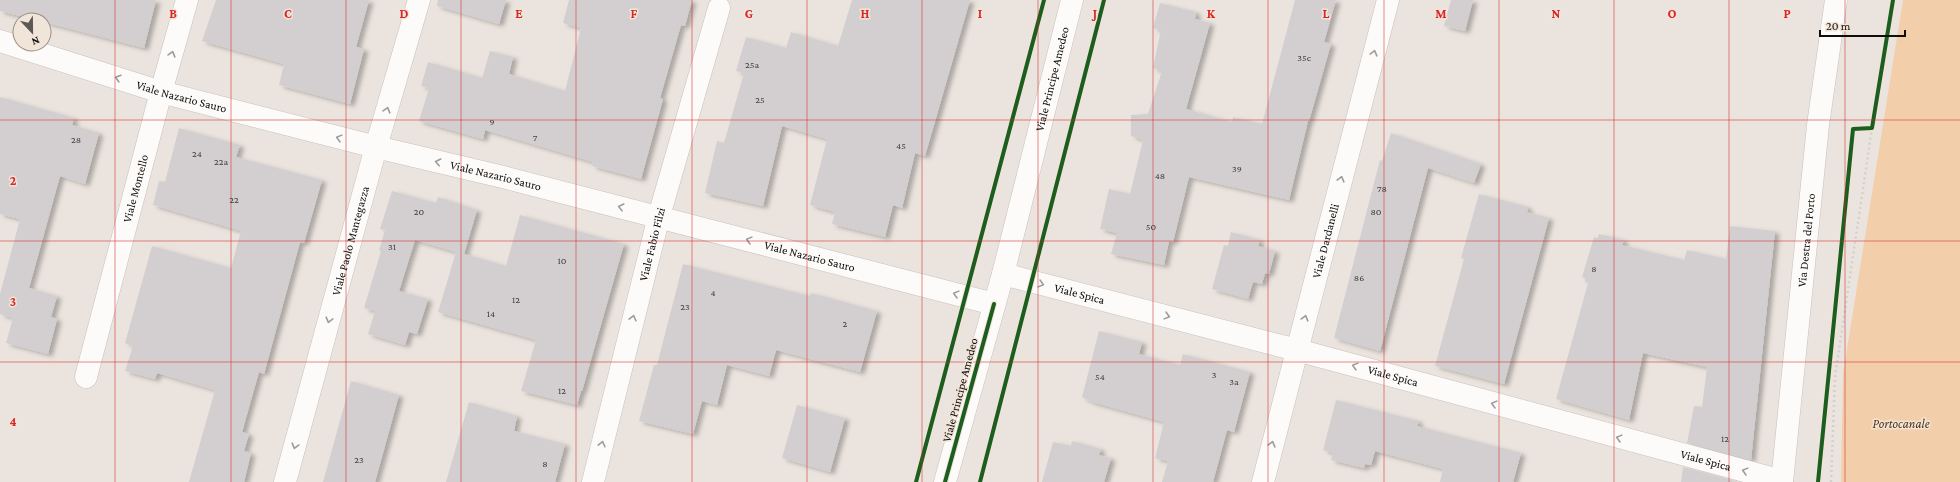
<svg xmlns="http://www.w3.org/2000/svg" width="1960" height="482" viewBox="0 0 1960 482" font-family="'Crimson Pro',serif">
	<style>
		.water { fill: #f2ceaa }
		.building { fill: #d3cfd0; filter: url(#shadow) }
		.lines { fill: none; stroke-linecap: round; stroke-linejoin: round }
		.street-casing { stroke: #c6c1bd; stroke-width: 23 }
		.secondary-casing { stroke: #c6c1bd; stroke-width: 23 }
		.path { stroke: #d2d0ce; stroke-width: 2.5; stroke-dasharray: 2 3; stroke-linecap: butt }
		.street { stroke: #fcfbfa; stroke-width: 22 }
		.secondary { stroke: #fcfbfa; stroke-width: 22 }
		.cycleway-casing { stroke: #f1e4d8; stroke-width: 6 }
		.cycleway { stroke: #1b5e20; stroke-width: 4 }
		.oneway { stroke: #9e9c9a }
		.grid { fill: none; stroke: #d62828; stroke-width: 1; stroke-opacity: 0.55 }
		.labels { text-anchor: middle; stroke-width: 3; stroke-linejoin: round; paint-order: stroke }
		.number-label { font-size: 10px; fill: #44403d }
		.street-label { font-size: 12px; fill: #110d09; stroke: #f1e4d8 }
		.water-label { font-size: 13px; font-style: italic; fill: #553410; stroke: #f1e4d8 }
		.grid-label { font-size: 13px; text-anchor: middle; font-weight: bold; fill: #d62828; stroke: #f1e4d8; stroke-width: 3; stroke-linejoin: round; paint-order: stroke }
	</style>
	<defs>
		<filter id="shadow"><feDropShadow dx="4.5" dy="2.5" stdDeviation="2" flood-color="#0004"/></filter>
	</defs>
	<rect width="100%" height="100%" fill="#ebe4de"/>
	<!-- water -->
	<path class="water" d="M1903,0H1960V482H1841L1843,374Z"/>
	<!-- building -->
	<g class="building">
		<path d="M0,0H156L144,48L44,22V20H36L0,11Z"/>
		<path d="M216,0H369L356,47L364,49L350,104L279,85L284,64L202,41Z"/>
		<path d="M438,0H506L499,24L437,6Z"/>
		<path d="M569,0H692L685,26L681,25L660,98L663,99L641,179L592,166L593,162L485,130L483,139L419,121L429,88L421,86L428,62L482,78L490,51L513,57L509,74L565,91L581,28L563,23Z"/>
		<path d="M852,0H970L925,156L915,153L902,208L893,205L885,237L832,224L835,212L810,205L827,139L782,126L763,206L705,193L717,141L724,143L744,73L736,71L746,37L786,48L791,32L838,46Z"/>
		<path d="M1295,0H1336L1324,42L1331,44L1309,121H1308L1289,200L1189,177L1173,242L1169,241L1164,265L1111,254L1117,233L1100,229L1109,189L1130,194L1143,140L1131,136V115L1148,114L1162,71L1153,68L1161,30L1153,28L1160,3L1196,12L1195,19L1210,23L1186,109L1232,122L1233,117L1262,124Z"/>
		<path d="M1451,0H1473L1465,31L1444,26Z"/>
		<path d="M0,97L74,118L72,125L99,133L85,184L60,176L29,288L57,296L51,317L57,319L48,354L6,343L13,318L0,314V294L20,219L0,214Z"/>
		<path d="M179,128L240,145L236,157L322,180L304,243L300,242L264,374L259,372L242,432L249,434L244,451L251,453L244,482H189L215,390L157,373L155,379L125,371L133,346L125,343L152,246L231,268L241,231L153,205L159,181L165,182Z"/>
		<path d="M1391,133L1481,164L1474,183L1428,168L1380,351L1334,338L1380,160L1382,161Z"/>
		<path d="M392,191L436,203L438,197L477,210L464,254L506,266L520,215L624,244L582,391H581L577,405L521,391L536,340L438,312L456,252L415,240L399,291L428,299L417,334L409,332L405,345L368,334L375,311L364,308L381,251L379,250L385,230L380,229Z"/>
		<path d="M1479,194L1528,207L1527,212L1549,218L1504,384L1435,366L1464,259L1461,258Z"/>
		<path d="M1730,226L1775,231L1751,460L1687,443L1694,406L1702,407L1707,367L1643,353L1629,420L1556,399L1588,283L1585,282V278L1582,277L1594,237L1598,238L1599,234L1624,240L1622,245L1684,260L1687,250L1726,259Z"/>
		<path d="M1231,232L1260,240L1258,246L1275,251L1269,274L1265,273L1262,284L1253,282L1248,299L1212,289L1224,245L1228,246Z"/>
		<path d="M683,264L810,296L811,293L877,311L860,372L776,350L769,376L727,365L717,405L702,401L693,434L639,421L654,365H657Z"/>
		<path d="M1099,331L1142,342L1139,354L1180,365L1183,354L1250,372L1234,432L1227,430L1213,482H1162L1168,461L1155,458L1164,422L1092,402L1082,397Z"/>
		<path d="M351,381L399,395L375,482H323Z"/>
		<path d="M1336,400L1419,421L1417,426L1521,453L1513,482H1440L1443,469L1375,451L1371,465L1365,464L1364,468L1331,460L1333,453L1323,450Z"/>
		<path d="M469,402L517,416L514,431L565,444L555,482H446Z"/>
		<path d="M797,405L845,418L830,472L782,458Z"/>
		<path d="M1072,441L1101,449L1099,455L1111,458L1104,482H1042L1053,442L1071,446Z"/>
		<path d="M1683,467L1738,482H1681Z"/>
	</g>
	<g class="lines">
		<defs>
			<g id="street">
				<path id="s1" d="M0,41L161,92L376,147L503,177L994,304"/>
				<path id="s2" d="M1003,274L1297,350L1782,481"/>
				<path id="s3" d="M86,377L161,92L187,0"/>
				<path id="s4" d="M285,482L376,147L419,0"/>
				<path id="s5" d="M593,482L659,216L719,8"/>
				<path id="s6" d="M1263,482L1388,0"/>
			</g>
			<g id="secondary">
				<path id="s7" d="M945,482L1003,274L1072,0"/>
				<path id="s8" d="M1782,482L1818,125L1836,0"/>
			</g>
		</defs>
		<!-- street casing -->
		<use href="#street" class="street-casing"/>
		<!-- secondary casing -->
		<use href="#secondary" class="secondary-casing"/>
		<!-- path -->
		<path class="path" d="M1831,482L1835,377L1872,128"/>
		<!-- street -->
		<use href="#street" class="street"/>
		<!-- secondary -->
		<use href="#secondary" class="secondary"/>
		<defs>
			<g id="cycleway">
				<path d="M916,482L1044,0"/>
				<path d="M945,482L994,304"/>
				<path d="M980,482L1104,0"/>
				<path d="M1818,482L1853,129L1872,128L1893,0"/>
			</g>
		</defs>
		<!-- cycleway casing -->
		<use href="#cycleway" class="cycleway-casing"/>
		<!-- cycleway -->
		<use href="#cycleway" class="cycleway"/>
	</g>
	<!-- one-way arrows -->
	<defs><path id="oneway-chevron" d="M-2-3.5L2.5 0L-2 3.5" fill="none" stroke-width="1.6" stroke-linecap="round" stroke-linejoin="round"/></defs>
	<g class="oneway">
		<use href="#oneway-chevron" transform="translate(1374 53) rotate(-75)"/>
		<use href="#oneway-chevron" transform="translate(172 54) rotate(-74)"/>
		<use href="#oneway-chevron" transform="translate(118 78) rotate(-163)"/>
		<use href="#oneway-chevron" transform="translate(387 110) rotate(-74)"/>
		<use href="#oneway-chevron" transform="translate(339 138) rotate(-165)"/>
		<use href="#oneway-chevron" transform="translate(438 162) rotate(-167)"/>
		<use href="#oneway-chevron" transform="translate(1341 179) rotate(-75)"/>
		<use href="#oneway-chevron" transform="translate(621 207) rotate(-166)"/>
		<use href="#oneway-chevron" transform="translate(749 240) rotate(-165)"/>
		<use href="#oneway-chevron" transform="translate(1041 284) rotate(15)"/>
		<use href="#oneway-chevron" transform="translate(956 294) rotate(-165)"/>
		<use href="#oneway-chevron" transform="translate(1167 316) rotate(15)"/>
		<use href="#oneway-chevron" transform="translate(633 318) rotate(-76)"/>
		<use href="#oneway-chevron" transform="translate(1305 318) rotate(-75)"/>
		<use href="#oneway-chevron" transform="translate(329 320) rotate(105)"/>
		<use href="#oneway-chevron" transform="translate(1355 366) rotate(-165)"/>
		<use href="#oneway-chevron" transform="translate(1494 404) rotate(-165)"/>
		<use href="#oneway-chevron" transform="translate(1619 438) rotate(-165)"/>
		<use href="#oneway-chevron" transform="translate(602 444) rotate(-76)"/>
		<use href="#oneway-chevron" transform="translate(1272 444) rotate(-75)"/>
		<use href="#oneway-chevron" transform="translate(295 446) rotate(105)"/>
		<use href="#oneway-chevron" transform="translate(1745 471) rotate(-165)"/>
	</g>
	<!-- grid -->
	<path class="grid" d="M115,0V482M231,0V482M346,0V482M461,0V482M576,0V482M692,0V482M807,0V482M922,0V482M1038,0V482M1153,0V482M1268,0V482M1384,0V482M1499,0V482M1614,0V482M1729,0V482M1845,0V482M0,120H1960M0,241H1960M0,362H1960"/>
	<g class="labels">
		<!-- number labels -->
		<g class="number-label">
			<text x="1304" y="61">35c</text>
			<text x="752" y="68">25a</text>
			<text x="760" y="103">25</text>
			<text x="492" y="125">9</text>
			<text x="535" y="141">7</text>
			<text x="76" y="143">28</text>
			<text x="901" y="149">45</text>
			<text x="197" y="157">24</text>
			<text x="221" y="165">22a</text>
			<text x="1237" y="172">39</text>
			<text x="1160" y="179">48</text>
			<text x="1382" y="192">78</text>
			<text x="234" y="203">22</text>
			<text x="419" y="215">20</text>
			<text x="1376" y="215">80</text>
			<text x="1151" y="230">50</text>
			<text x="392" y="250">31</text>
			<text x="562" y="264">10</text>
			<text x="1594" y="272">8</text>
			<text x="1359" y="281">86</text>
			<text x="713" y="296">4</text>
			<text x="516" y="303">12</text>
			<text x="685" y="310">23</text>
			<text x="491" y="317">14</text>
			<text x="845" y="327">2</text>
			<text x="1214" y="378">3</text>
			<text x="1100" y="380">54</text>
			<text x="1234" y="385">3a</text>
			<text x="562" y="394">12</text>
			<text x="1725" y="442">12</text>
			<text x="359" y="463">23</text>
			<text x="545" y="467">8</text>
		</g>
		<!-- street labels -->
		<g class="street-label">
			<text dy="4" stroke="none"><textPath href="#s7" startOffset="417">Viale Principe Amedeo</textPath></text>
			<text dy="4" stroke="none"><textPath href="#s1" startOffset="190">Viale Nazario Sauro</textPath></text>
			<text dy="4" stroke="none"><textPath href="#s1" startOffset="514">Viale Nazario Sauro</textPath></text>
			<text dy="4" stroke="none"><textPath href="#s3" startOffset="195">Viale Montello</textPath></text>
			<text dy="4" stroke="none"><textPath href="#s4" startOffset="250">Viale Paolo Mantegazza</textPath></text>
			<text dy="4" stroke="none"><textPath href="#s6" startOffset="249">Viale Dardanelli</textPath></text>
			<text dy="4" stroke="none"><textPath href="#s8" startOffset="243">Via Destra del Porto</textPath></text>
			<text dy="4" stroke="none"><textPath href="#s5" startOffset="245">Viale Fabio Filzi</textPath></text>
			<text dy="4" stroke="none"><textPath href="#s1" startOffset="838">Viale Nazario Sauro</textPath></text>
			<text dy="4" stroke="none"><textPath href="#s2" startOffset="79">Viale Spica</textPath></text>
			<text dy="4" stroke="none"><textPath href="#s2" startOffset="403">Viale Spica</textPath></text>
			<text transform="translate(960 390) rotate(-75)" y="4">Viale Principe Amedeo</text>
			<text dy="4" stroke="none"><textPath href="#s2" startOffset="727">Viale Spica</textPath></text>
		</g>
		<!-- water labels -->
		<g class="water-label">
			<text x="1901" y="428">Portocanale</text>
		</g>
	</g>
	<g class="grid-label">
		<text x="173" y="18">B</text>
		<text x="288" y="18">C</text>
		<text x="404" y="18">D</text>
		<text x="519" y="18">E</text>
		<text x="634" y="18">F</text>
		<text x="749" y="18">G</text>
		<text x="865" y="18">H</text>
		<text x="980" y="18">I</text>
		<text x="1095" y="18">J</text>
		<text x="1211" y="18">K</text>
		<text x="1326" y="18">L</text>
		<text x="1441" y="18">M</text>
		<text x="1556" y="18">N</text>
		<text x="1672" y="18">O</text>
		<text x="1787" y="18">P</text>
		<text x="13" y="185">2</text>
		<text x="13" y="306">3</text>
		<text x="13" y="426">4</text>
	</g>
	<!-- north arrow -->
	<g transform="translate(32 32) rotate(158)"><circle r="19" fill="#f1e4d8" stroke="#978e85"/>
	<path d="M0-3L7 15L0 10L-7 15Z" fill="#5d5854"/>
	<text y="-6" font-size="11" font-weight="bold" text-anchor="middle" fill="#110d09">N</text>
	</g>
	<!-- scale -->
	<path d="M1820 30v6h85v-6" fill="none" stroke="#110d09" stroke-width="2"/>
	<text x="1826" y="30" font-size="12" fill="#110d09" stroke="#f1e4d8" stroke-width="3" paint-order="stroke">20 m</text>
</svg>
